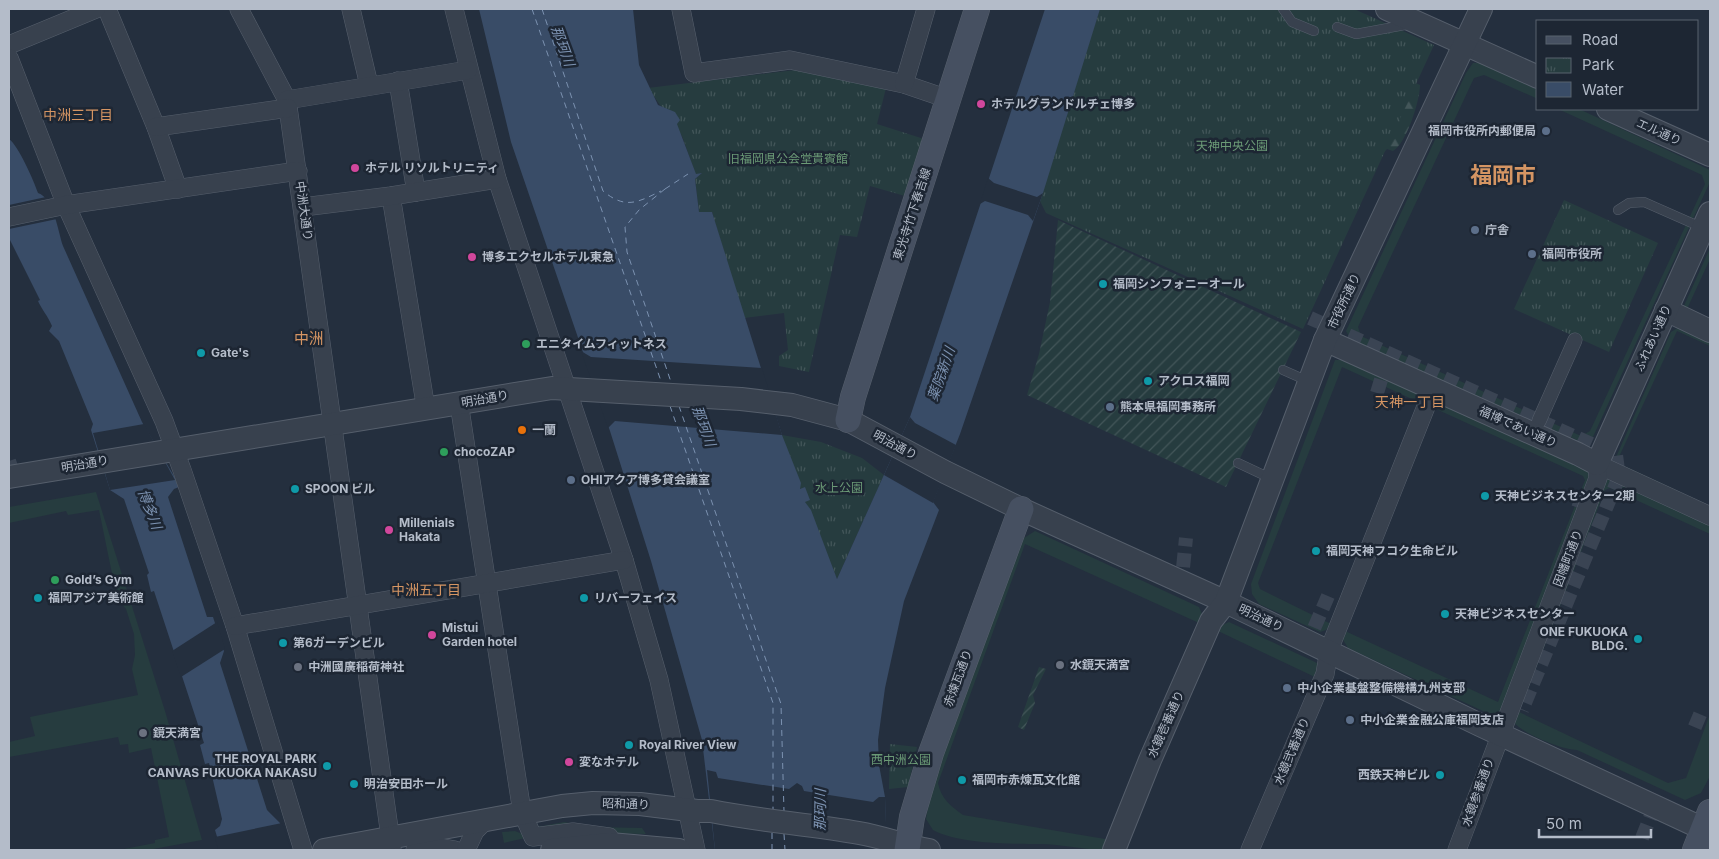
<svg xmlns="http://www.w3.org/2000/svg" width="1719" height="859" viewBox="0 0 1719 859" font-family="Inter,'Noto Sans JP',sans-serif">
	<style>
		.grass { fill: #263c3f }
		.forest { fill: url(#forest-firs) }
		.park { fill: url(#park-tufts) }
		.garden { fill: url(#garden-furrows) }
		.water { fill: #394c67 }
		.pier { fill: #242f3e }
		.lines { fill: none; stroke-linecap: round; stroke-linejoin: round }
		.ferry { stroke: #7c92b1; stroke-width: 1; stroke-dasharray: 6 5; stroke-linecap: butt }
		.pedestrian-tunnel { stroke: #3a4453; stroke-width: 14; stroke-dasharray: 14 7; stroke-linecap: butt }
		.service-casing { stroke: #565f6c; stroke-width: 10 }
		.pedestrian-casing { stroke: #565f6c; stroke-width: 15 }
		.minor-casing { stroke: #565f6c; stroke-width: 19 }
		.tertiary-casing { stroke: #565f6c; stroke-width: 24 }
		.secondary-casing { stroke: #565f6c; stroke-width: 26 }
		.service { stroke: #38414e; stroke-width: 9 }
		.pedestrian { stroke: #38414e; stroke-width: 14 }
		.minor { stroke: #38414e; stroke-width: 18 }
		.tertiary { stroke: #38414e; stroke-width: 22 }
		.secondary { stroke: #465061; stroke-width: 25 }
		.hotel-dot { fill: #d1479c; stroke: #1d2633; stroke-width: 2 }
		.service-dot { fill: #5c6f8a; stroke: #1d2633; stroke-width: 2 }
		.culture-dot { fill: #0f9aa8; stroke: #1d2633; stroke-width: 2 }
		.leisure-dot { fill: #2e9e5b; stroke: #1d2633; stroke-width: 2 }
		.food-dot { fill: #e8710a; stroke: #1d2633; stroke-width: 2 }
		.worship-dot { fill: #6b7280; stroke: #1d2633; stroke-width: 2 }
		.labels { text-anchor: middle; stroke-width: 5; stroke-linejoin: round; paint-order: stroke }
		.poi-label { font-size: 12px; font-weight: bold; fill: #b4bcc9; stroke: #1d2633; text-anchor: start }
		.street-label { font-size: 12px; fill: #b4bcc9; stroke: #1d2633 }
		.park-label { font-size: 12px; fill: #6b9a76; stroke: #1d2633 }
		.water-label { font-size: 14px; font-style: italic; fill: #7c92b1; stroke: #1d2633 }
		.neighbourhood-label { font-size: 14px; fill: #d59563; stroke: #1d2633 }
		.quarter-label { font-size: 15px; fill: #d59563; stroke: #1d2633 }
		.town-label { font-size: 22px; font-weight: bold; fill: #d59563; stroke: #1d2633 }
	</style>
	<defs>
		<pattern id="forest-firs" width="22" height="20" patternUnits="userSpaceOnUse" patternTransform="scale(1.25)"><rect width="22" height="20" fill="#263c3f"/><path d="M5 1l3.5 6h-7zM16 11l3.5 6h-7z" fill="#435659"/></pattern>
		<pattern id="park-tufts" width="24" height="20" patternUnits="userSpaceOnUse" patternTransform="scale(1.25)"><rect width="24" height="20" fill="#263c3f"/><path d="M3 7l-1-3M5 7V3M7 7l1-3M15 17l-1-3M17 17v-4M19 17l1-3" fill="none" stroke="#435659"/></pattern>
		<pattern id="garden-furrows" width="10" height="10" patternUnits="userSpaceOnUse" patternTransform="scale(1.25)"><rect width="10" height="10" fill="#263c3f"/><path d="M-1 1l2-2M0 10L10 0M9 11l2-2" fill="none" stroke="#435659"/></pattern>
	</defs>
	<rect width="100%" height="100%" fill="#242f3e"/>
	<!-- grass -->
	<g class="grass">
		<path d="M1473,63H1480L1538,90V99L1484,75L1474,78L1358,327L1361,336L1581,436L1590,431L1705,184L1702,175L1558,109H1579L1710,170L1709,184L1592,439L1586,444L1351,340L1346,331L1466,73Z"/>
		<path d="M1710,248V259L1687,309L1683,308Z"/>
		<path d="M1679,327L1710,341V346L1677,331L1618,459L1620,464L1710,506V510L1613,464L1671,332Z"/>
		<path d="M1335,360H1343L1418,393L1420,398L1417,406L1414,400L1342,367L1258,583L1260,589L1331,624L1326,630L1320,632L1259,604L1252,594L1251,584Z"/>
		<path d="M1441,404L1586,468L1591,473L1501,714L1495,715L1485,712L1348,648L1342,638L1343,630L1498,702L1585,480L1583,476L1436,409L1430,411L1435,405Z"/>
		<path d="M1607,478L1710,526V534L1610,488L1605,490L1519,712L1668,783L1686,778L1710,714V776L1701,793L1685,800L1577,750C1562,750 1520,733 1512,720L1603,482Z"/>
		<path d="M96,492L165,711L202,840L148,850H119L155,843V840L169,837L151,748L129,753L128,744L120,745L118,737L9,757V742L35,736L30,717L138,695L132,669L135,655L134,634L126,609L117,598L99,510L68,515L66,511L9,523V507Z"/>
		<path d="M1035,531L1199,607L1202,614L1199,623L1025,544L938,783C941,799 951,806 963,815L1111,840L1105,850C1083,850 1062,844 1040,844C1010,844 959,844 933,830L926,819L933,781L1020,545L1024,538Z"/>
		<path d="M1229,622L1315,662L1318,664L1317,678L1218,631L1220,626Z"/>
		<path d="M564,822L591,827L642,828L646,834L539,832L537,827Z"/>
		<path d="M515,831L525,835V838L504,843L502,832Z"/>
	</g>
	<!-- forest -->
	<path class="forest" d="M1411,81L1420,85C1420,101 1406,144 1393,151L1387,149L1382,154Z"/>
	<!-- park -->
	<g class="park">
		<path d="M1100,9H1354L1434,45L1303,329L1046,213L1038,197Z"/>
		<path d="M804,69L887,84L877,124L924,139L905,196L870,186L857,237L840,235L809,372L779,366V356L788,350L784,313L744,318L712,212H699L695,179L702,173L696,175L682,136L648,88Z"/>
		<path d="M1564,200L1658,243L1609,352L1514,309Z"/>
		<path d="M782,435L821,442L862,458L884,475L837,579L805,502Z"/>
		<path d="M890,744L917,747L908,787L889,789Z"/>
	</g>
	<!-- garden -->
	<g class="garden">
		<path d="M1058,220L1301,332L1226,487L1027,395L1039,354L1050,302Z"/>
		<path d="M1039,667L1046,669L1033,695L1035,703L1024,730L1018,727Z"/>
	</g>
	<!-- water -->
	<g class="water">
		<path d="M479,9H633L639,65L658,105L675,112L680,120L677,124L696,174L702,173L695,179L699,212H712L782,435L801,483L800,489L805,487L810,500L805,502L811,510L837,579L910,417L1045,9H1100L1043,193L960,434L933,502L939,510L904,601L885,688L878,740L879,765L885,797L887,850H715L702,740L651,561L610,431L511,142Z"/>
		<path d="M9,139C18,145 34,181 38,193C54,198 58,232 63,246L142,422L177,481L179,487L174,489L168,497L207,617H213L224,651L220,663L267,810L280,823L289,850H221L215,830L220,826L222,819L209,763L205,764L200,745L204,743L154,591L151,592L147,575L149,573L124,499L110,490L91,430L93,424L59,341L49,331L52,326C48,316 42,310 38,301L40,300L9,238Z"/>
	</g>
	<!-- pier -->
	<g class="pier">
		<path d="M988,178L994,183L1037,197L1043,193L1033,221L1028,215L985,201L980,204Z"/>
		<path d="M46,197L57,219L9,229V205Z"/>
		<path d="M581,351L591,357L762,368L782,435L615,421L608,428Z"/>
		<path d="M910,417L915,423L956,445L933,503L884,475Z"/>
		<path d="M144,424L175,480L110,490L93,433Z"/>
		<path d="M217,622L225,649L181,677L172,651Z"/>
		<path d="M707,770L716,772L718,778L789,789L797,783L802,786L804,791L873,802L879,797H885L887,850H715Z"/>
		<path d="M282,823L291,850H218L215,837Z"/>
	</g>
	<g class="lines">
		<!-- ferry -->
		<g class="ferry">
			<path d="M532,9L662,384"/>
			<path d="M542,9L603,191C626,210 638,202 661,191"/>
			<path d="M665,189L639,210L625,227L627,252L672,385"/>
			<path d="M665,189L688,174"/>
			<path d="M670,406L773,703V810"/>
			<path d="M679,406L781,704L784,812"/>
			<path d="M784,834L785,850"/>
			<path d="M772,850V831"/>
		</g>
		<!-- pedestrian-tunnel -->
		<g class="pedestrian-tunnel">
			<path d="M1310,318L1616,455L1619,477L1522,710"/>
			<path d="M1377,393L1387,360"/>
			<path d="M9,461L14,476"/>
			<path d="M1574,499L1596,507"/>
			<path d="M1181,588L1186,538"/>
			<path d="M1306,647L1328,596"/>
			<path d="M1691,718L1710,726"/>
			<path d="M1642,838L1652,813"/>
		</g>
		<defs>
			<g id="service">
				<path d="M1283,9L1292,22L1314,31"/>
				<path d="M1337,27L1356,34L1410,24"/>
				<path d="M1618,210L1629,203L1644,202L1703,228"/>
				<path d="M1283,370L1310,382"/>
				<path d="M1238,463L1272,479"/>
			</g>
			<path id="pedestrian" d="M1539,421L1575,340"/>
			<g id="minor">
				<path d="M107,9L156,127L178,189"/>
				<path d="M239,9L287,100L392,850"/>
				<path d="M351,9L369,85"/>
				<path d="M454,9L497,179L624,560L659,680L696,850"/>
				<path d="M681,9L694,73L790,60L904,84L948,99"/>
				<path d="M9,45L96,9"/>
				<path d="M9,58L66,205L164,421L182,470L235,626L303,850"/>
				<path d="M398,81L416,192"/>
				<path d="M904,84L926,9"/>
				<path d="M287,100L468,70"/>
				<path d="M156,127L288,108"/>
				<path d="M391,196L426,409"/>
				<path d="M303,207L391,196L497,179"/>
				<path d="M9,217L66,205L298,171"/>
				<path d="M459,403L522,812L533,837L573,832L609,837L610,843"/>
				<path d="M1597,464L1710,516"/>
				<path d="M235,626L624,560"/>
				<path d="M415,850L438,847L455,850"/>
				<path d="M466,850L475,831L486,820"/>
				<path d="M1250,850L1325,674L1329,650L1433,389"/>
				<path d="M1457,850L1598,478L1597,464"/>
			</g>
			<g id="tertiary">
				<path d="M1387,9L1538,77"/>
				<path d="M1608,109L1710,155"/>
				<path d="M1666,310L1710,331"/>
				<path d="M1325,340L1578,454L1597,464L1710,213"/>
				<path d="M9,477L552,388L741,399L792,405L848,420L945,472L1021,509L1226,602L1480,725L1710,832"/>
				<path d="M324,850L562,806L593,803L640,804L697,811H711C760,821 810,824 859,833C883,837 905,846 929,850"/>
				<path d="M552,850L610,844L679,850"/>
				<path d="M1114,850L1150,760L1211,621L1226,602L1325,340L1481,9"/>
			</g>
			<g id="secondary">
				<path d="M848,420L853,397L977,9"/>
				<path d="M907,850L912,817L931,753L1021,509"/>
				<path d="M1695,850L1710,812"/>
			</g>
		</defs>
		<!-- service casing -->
		<use href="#service" class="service-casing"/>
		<!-- pedestrian casing -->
		<use href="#pedestrian" class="pedestrian-casing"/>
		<!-- minor casing -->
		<use href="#minor" class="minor-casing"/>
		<!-- tertiary casing -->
		<use href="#tertiary" class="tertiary-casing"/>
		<!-- secondary casing -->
		<use href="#secondary" class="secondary-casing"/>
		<!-- service -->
		<use href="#service" class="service"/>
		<!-- pedestrian -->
		<use href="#pedestrian" class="pedestrian"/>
		<!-- minor -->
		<use href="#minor" class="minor"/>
		<!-- tertiary -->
		<use href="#tertiary" class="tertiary"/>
		<!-- secondary -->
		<use href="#secondary" class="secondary"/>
	</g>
	<!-- markers -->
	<g class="hotel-dot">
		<circle cx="981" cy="104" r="5"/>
		<circle cx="355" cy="168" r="5"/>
		<circle cx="472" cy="257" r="5"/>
		<circle cx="389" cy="530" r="5"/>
		<circle cx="432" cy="635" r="5"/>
		<circle cx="569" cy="762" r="5"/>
	</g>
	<g class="service-dot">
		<circle cx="1546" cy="131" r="5"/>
		<circle cx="1475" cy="230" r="5"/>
		<circle cx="1532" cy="254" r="5"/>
		<circle cx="1110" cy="407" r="5"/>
		<circle cx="571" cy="480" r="5"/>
		<circle cx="1287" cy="688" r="5"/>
		<circle cx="1350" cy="720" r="5"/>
	</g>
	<g class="culture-dot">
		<circle cx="1103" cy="284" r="5"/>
		<circle cx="201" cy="353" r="5"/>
		<circle cx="1148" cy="381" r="5"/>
		<circle cx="295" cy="489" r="5"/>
		<circle cx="1485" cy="496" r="5"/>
		<circle cx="1316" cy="551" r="5"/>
		<circle cx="38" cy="598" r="5"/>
		<circle cx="584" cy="598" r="5"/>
		<circle cx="1445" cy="614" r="5"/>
		<circle cx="1638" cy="639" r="5"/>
		<circle cx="283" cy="643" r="5"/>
		<circle cx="629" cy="745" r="5"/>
		<circle cx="327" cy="766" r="5"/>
		<circle cx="1440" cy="775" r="5"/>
		<circle cx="962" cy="780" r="5"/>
		<circle cx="354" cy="784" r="5"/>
	</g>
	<g class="leisure-dot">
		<circle cx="526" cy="344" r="5"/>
		<circle cx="444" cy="452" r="5"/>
		<circle cx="55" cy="580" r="5"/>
	</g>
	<circle class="food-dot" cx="522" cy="430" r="5"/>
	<g class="worship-dot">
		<circle cx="1060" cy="665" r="5"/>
		<circle cx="298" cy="667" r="5"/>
		<circle cx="143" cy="733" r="5"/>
	</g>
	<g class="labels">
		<!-- poi labels -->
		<g class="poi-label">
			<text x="991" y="108">ホテルグランドルチェ博多</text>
			<text x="1536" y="135" text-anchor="end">福岡市役所内郵便局</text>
			<text x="365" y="172">ホテル リソルトリニティ</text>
			<text x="1485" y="234">庁舎</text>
			<text x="1542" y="258">福岡市役所</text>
			<text x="482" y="261">博多エクセルホテル東急</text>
			<text x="1113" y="288">福岡シンフォニーオール</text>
			<text x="536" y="348">エニタイムフィットネス</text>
			<text x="211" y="357">Gate's</text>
			<text x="1158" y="385">アクロス福岡</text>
			<text x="1120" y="411">熊本県福岡事務所</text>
			<text x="532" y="434">一蘭</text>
			<text x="454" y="456">chocoZAP</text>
			<text x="581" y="484">OHIアクア博多貸会議室</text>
			<text x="305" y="493">SPOON ビル</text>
			<text x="1495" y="500">天神ビジネスセンター2期</text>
			<text x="399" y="527">Millenials<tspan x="399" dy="14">Hakata</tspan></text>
			<text x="1326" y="555">福岡天神フコク生命ビル</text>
			<text x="65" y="584">Gold’s Gym</text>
			<text x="48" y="602">福岡アジア美術館</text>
			<text x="594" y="602">リバーフェイス</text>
			<text x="1455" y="618">天神ビジネスセンター</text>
			<text x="442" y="632">Mistui<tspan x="442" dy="14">Garden hotel</tspan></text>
			<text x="1628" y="636" text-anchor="end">ONE FUKUOKA<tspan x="1628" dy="14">BLDG.</tspan></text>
			<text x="293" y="647">第6ガーデンビル</text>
			<text x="1070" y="669">水鏡天満宮</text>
			<text x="308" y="671">中洲國廣稲荷神社</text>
			<text x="1297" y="692">中小企業基盤整備機構九州支部</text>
			<text x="1360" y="724">中小企業金融公庫福岡支店</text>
			<text x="153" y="737">鏡天満宮</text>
			<text x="639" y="749">Royal River View</text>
			<text x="317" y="763" text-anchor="end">THE ROYAL PARK<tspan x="317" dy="14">CANVAS FUKUOKA NAKASU</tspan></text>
			<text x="579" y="766">変なホテル</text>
			<text x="1430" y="779" text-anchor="end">西鉄天神ビル</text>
			<text x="972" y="784">福岡市赤煉瓦文化館</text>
			<text x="364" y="788">明治安田ホール</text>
		</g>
		<!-- street labels -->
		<g class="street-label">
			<text transform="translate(1659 132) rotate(24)" y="4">エル通り</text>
			<text transform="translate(304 211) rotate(82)" y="4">中洲大通り</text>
			<text transform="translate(912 214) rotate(-72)" y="4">東光寺竹下春吉線</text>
			<text transform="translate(1344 301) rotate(-65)" y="4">市役所通り</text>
			<text transform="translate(1653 338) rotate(-66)" y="4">ふれあい通り</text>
			<text transform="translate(485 399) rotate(-10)" y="4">明治通り</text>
			<text transform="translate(1518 427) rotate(24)" y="4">福博であい通り</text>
			<text transform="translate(895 445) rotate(28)" y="4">明治通り</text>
			<text transform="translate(85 464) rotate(-10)" y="4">明治通り</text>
			<text transform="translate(1568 558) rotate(-69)" y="4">因幡町通り</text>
			<text transform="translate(1261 618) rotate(25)" y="4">明治通り</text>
			<text transform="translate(958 678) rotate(-70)" y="4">赤煉瓦通り</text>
			<text transform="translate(1166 724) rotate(-66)" y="4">水鏡壱番通り</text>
			<text transform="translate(1292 751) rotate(-67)" y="4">水鏡弐番通り</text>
			<text transform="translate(1478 792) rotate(-70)" y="4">水鏡参番通り</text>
			<text transform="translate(626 804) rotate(2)" y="4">昭和通り</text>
		</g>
		<!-- park labels -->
		<g class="park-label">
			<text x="1232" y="150">天神中央公園</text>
			<text x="788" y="163">旧福岡県公会堂貴賓館</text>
			<text x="839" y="492">水上公園</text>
			<text x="901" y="764">西中洲公園</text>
		</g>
		<!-- water labels -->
		<g class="water-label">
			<text transform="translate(563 46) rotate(70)" y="5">那珂川</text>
			<text transform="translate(941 374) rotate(-71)" y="5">薬院新川</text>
			<text transform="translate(704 426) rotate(70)" y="5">那珂川</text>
			<text transform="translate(150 509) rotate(69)" y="5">博多川</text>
			<text transform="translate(820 810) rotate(-89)" y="5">那珂川</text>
		</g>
		<!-- neighbourhood labels -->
		<g class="neighbourhood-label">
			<text x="78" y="120">中洲三丁目</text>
			<text x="1410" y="407">天神一丁目</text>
			<text x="426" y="595">中洲五丁目</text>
		</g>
		<!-- quarter labels -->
		<g class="quarter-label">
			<text x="309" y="344">中洲</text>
		</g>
		<!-- town labels -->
		<g class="town-label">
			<text x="1503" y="183">福岡市</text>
		</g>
	</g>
	<!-- border -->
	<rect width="1719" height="859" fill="none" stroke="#b4bcc9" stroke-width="20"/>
	<!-- legend -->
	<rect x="1536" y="20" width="162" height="90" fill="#1d2633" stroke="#59626f"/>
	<rect x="1546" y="36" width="25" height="8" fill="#465061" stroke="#59626f"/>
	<text x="1582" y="45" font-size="15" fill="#b4bcc9">Road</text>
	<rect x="1546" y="58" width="25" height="15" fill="url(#park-tufts)" stroke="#59626f"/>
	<text x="1582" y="70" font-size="15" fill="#b4bcc9">Park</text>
	<rect x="1546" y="82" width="25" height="15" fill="#394c67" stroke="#59626f"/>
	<text x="1582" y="95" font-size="15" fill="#b4bcc9">Water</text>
	<!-- scale -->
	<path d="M1539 829v8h112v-8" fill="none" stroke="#b4bcc9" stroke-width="2.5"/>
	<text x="1546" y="829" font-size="15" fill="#b4bcc9" stroke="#1d2633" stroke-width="4" paint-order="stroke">50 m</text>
</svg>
